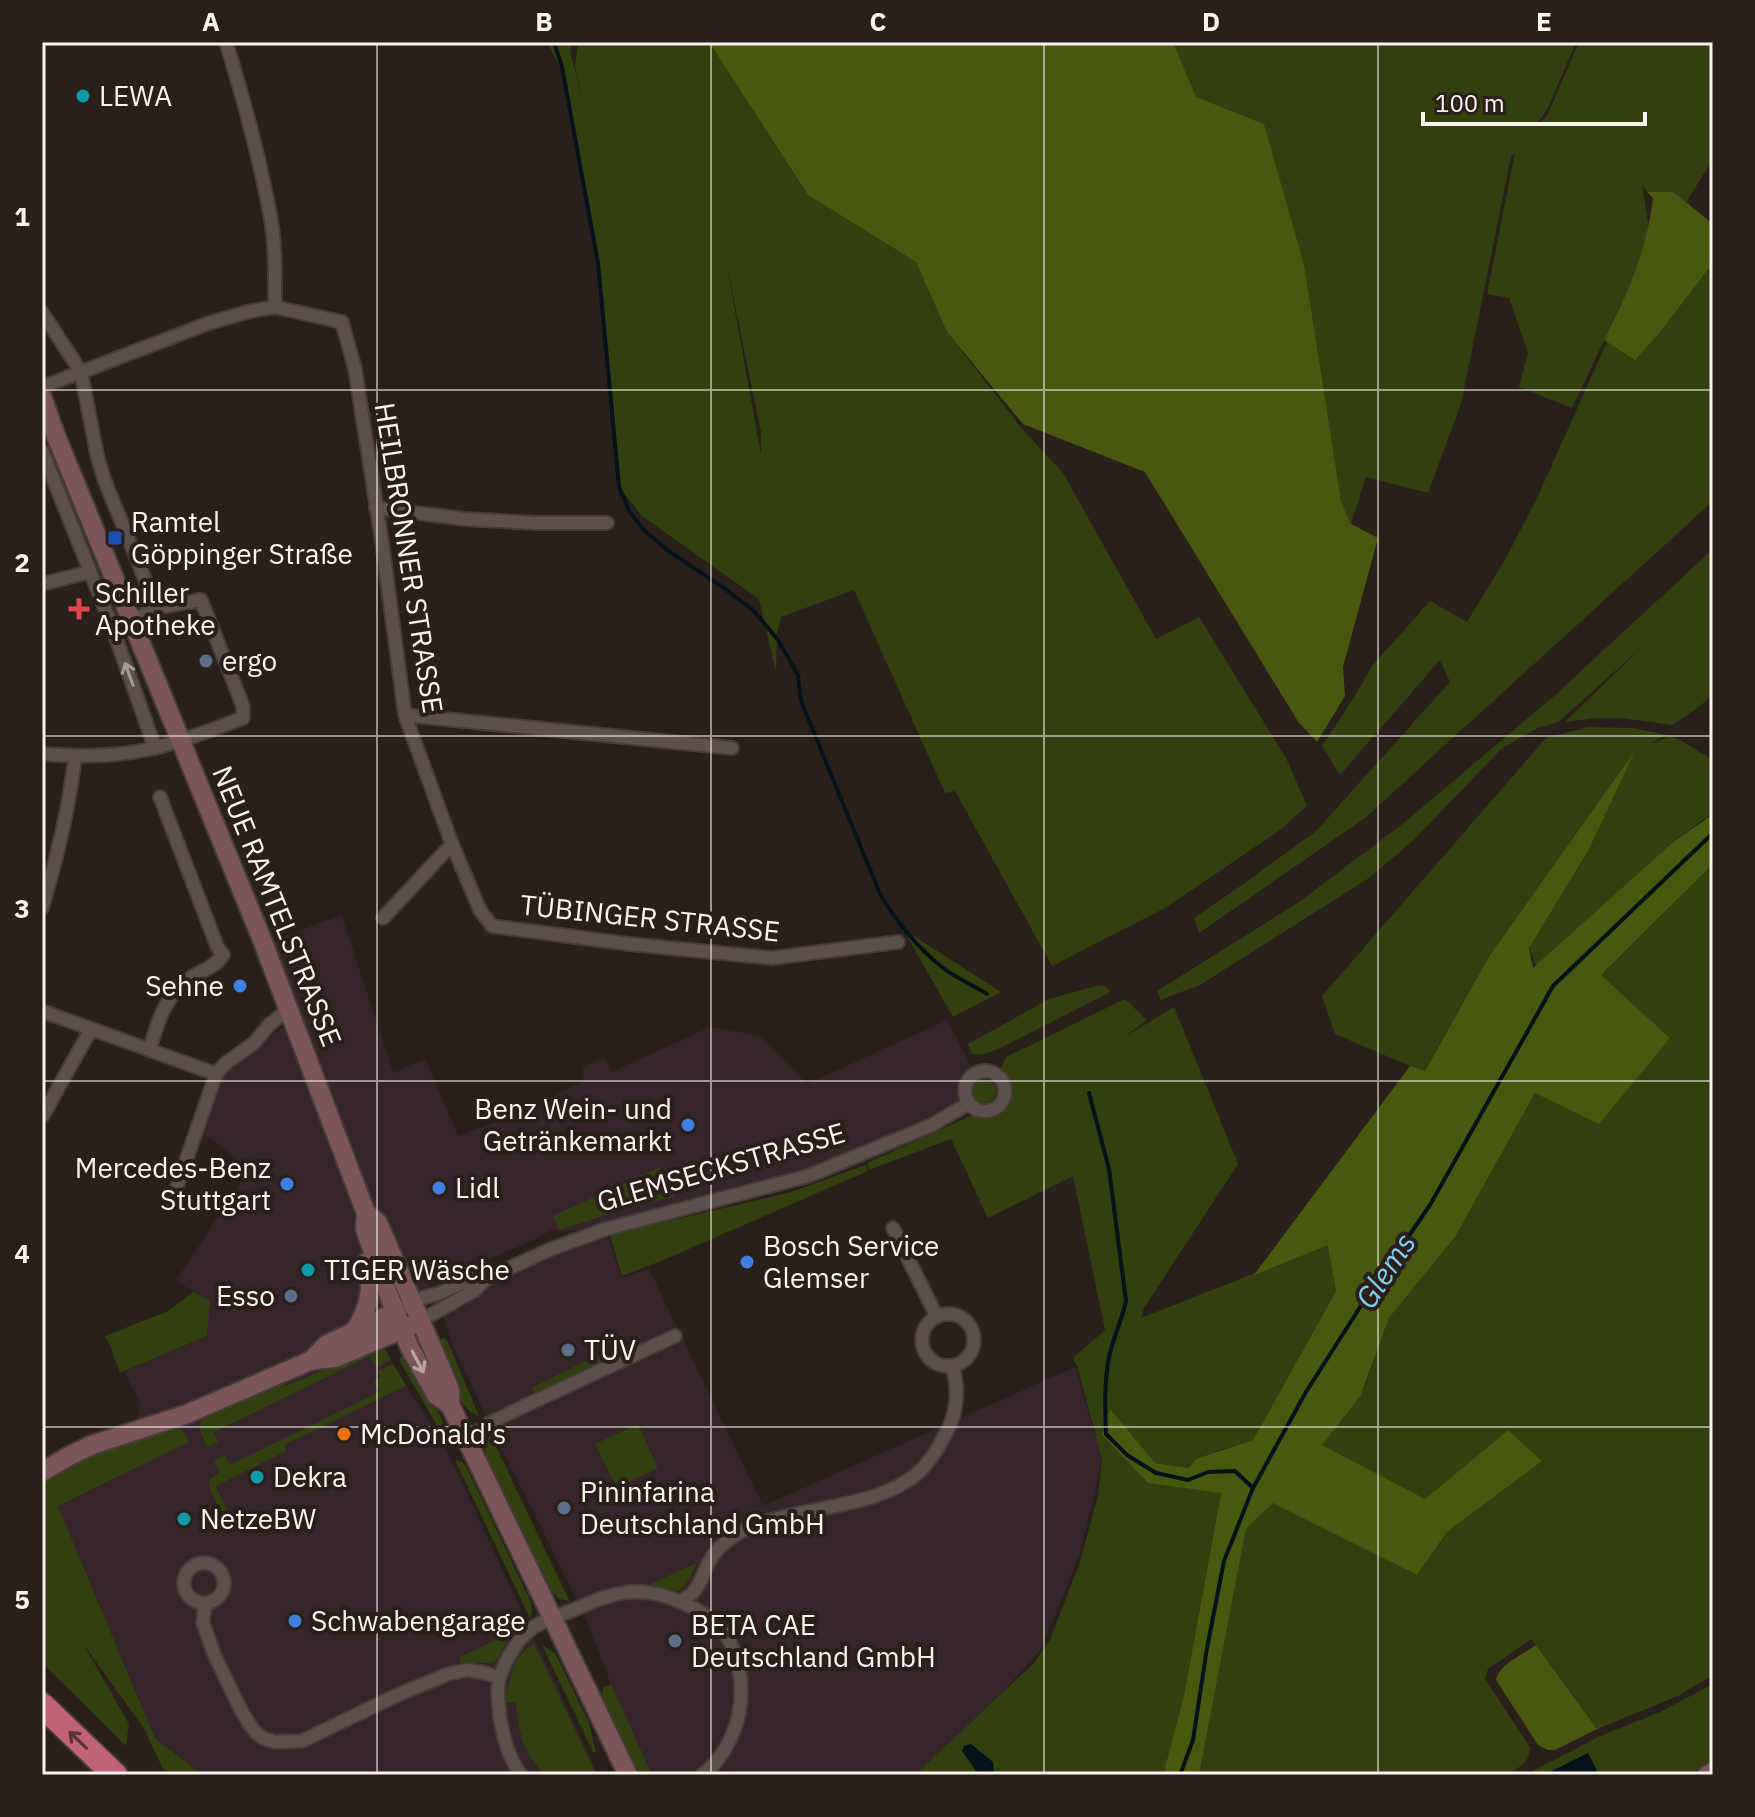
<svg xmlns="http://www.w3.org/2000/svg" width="1755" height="1817" viewBox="0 0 1755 1817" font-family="'IBM Plex Sans',sans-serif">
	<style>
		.commercial { fill: #36242b }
		.green { fill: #323f0e; fill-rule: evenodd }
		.forest { fill: #48590f }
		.water { fill: #051219 }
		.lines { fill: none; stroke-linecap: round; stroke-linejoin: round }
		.stream { stroke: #051219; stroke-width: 4 }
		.street-casing { stroke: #463c39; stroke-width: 16 }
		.secondary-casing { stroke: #463c39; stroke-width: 22 }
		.highway-casing { stroke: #463c39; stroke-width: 28 }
		.street { stroke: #5d504c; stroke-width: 12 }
		.secondary { stroke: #7b5559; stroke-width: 18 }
		.highway { stroke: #c16276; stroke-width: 24 }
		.oneway { stroke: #a39995 }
		.oneway2 { stroke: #baa4a4 }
		.oneway3 { stroke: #573436 }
		.grid { fill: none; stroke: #f9f2ef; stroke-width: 2; stroke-opacity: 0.55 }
		.culture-dot { fill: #0f9aa8; stroke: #2a201b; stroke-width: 3 }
		.transit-dot { fill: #1a4fb4; stroke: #2a201b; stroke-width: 3 }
		.health-dot { fill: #e0444e; stroke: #2a201b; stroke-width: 3 }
		.service-dot { fill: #5c6f8a; stroke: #2a201b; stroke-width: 3 }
		.shop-dot { fill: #3f7fe0; stroke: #2a201b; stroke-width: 3 }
		.food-dot { fill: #e8710a; stroke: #2a201b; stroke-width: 3 }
		.labels { text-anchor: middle; stroke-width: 8; stroke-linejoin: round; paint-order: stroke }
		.poi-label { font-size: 28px; fill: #f9f2ef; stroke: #2a201b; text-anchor: start }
		.street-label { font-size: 28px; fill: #f9f2ef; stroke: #2a201b }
		.water-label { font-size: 30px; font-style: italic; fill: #81cbf1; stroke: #2a201b }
		.neatline { fill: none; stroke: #f9f2ef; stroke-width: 3 }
		.grid-label { font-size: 26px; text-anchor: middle; font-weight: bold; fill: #f9f2ef }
	</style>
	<rect width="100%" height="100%" fill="#2a201b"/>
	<!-- commercial -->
	<g class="commercial">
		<path d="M342,915L393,1073L425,1059L458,1136L488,1125L584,1082L582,1067L605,1057L612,1072L710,1027L760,1036L807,1084L947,1020L975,1074L969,1078L966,1086L965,1091L969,1103L842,1163L606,1229L558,1231L555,1228L534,1240L463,1270L434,1278L422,1298L396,1312L385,1349L393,1364L445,1447L598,1775H203L155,1738L58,1506L140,1466L132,1440L141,1405L124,1372L207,1336L193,1292L176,1280L250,1169L202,1132L221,1075L283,1027L259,955L270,941Z"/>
		<path d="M608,1237L621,1278L649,1269L763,1506L1075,1367L1102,1460L1080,1554L1041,1649L958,1743L918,1775H645L587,1621L485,1414L451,1341L443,1314L478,1291L546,1259Z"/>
	</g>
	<!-- green -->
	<g class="green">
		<path d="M547,42H572L570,52L582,97L575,67L578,42H709L808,195L916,262L947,332L1022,429L1063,473L1156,639L1199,617L1286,758L1307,806L1280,830L1167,907L1052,966L955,791L945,793L854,590L781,617L777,633L776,672L759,599L642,516L619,487L598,263L565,76ZM727,266L761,432V454L757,433Z"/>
		<path d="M1173,42H1576L1549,106L1536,126L1547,116L1579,42H1713V158L1686,203L1673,192H1647L1642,184L1649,228L1635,275L1572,408L1519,387L1528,353L1509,298L1487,294L1515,152L1511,157L1461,404L1428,493L1366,477L1351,524L1341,501L1264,124L1195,97Z"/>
		<path d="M1713,263V380L1709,384L1713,381V501L1365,818L1199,933L1194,918L1242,885L1316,831L1450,682L1440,660L1340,775L1322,746L1358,691L1371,667L1430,601L1467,622L1506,558L1537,498L1608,340L1633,358L1661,331Z"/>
		<path d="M1713,549V694L1698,708L1672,725L1622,718H1595L1565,722L1641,648L1558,722L1538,728L1501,749L1415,839L1369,878L1200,985L1160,1000L1157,991L1299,902L1405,822L1554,696Z"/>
		<path d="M1588,727L1633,728L1667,735L1646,746L1670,736L1680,740L1713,760V812L1672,843L1536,966L1529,947L1588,851L1488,958L1424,1072L1335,1034L1322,996L1546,738Z"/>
		<path d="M1713,864V1675L1678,1696L1597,1729L1532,1639L1488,1669L1485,1679L1530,1747C1530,1763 1519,1767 1507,1775H1199L1246,1528L1274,1502L1417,1575L1447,1532L1541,1461L1507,1431L1425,1499L1321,1445L1364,1389L1389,1318L1455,1237L1535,1093L1670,1038L1601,975Z"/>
		<path d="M903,929L1001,992L953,1017Z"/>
		<path d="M1096,986H1105L1111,992L996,1050L984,1054H971L968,1044L1049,999Z"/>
		<path d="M1125,999L1147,1020L1123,1038L1174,1007L1238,1164L1144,1308L1141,1318L1329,1244L1336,1291L1253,1440L1218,1451L1189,1468L1155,1463L1113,1415L1148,1483L1221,1492L1184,1695L1163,1775H915L1034,1663L1050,1640L1079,1565L1098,1496L1102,1460L1078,1368L1073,1358L1105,1330L1073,1176L988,1218L951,1139L869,1170L867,1163L975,1114C1007,1115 1015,1095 1001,1069L1006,1057Z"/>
		<circle cx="984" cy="1091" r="12"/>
		<path d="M866,1165L868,1171L661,1261L622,1276L610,1235L791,1192Z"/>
		<path d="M660,1167L675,1196L620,1210L560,1230L553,1216Z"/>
		<path d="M193,1292L210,1301L207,1336L120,1373L109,1343L105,1336L168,1311Z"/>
		<path d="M443,1338L447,1340L479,1416C454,1408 447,1366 438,1343Z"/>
		<path d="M385,1349L390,1358L389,1361L376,1367L370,1356L214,1432L218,1442L207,1447L199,1427L202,1419L208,1414L275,1385H288L354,1357Z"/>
		<path d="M602,1353L606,1359L535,1394L532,1388Z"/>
		<path d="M402,1355H405L439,1413L443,1420L441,1432L399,1360Z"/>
		<path d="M393,1364L406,1386L284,1445L286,1451L216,1486L235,1529C225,1514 209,1497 209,1480L219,1473L214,1460L225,1455L230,1465L379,1392L374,1381L381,1377L378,1371Z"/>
		<path d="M638,1424L658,1468L617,1488L595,1444Z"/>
		<path d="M177,1427L186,1434L189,1442L58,1506L155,1738L203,1775H169L162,1767L145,1730L84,1645L129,1724L126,1746L42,1663V1483C84,1453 128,1441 177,1427Z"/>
		<path d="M490,1434L570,1602L558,1598L552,1591L486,1456L485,1447Z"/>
		<path d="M455,1460L462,1462L466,1466L531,1602L532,1612L530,1618Z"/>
		<path d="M697,1563L688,1581L680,1590L663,1591L646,1586Z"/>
		<path d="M510,1633L511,1635L496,1661L487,1663L460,1662V1657Z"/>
		<path d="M534,1644L597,1775H545C522,1751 520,1736 516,1703L505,1702C509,1680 512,1655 534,1644Z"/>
		<path d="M542,1645L555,1653L589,1723L596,1753L593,1752Z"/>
		<path d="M611,1684L652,1775H640L605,1704L602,1693L603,1688Z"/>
		<path d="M1713,1684V1762L1687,1775H1590L1597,1771L1588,1753L1544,1775H1525L1600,1736L1660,1712Z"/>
	</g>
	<!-- forest -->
	<g class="forest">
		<path d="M709,42H1173L1196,97L1264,124L1304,265L1341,501L1351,524L1378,538L1343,667L1345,696L1317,742L1299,723L1145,472L1023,424L947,332L916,262L808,195Z"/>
		<path d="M1647,192H1673L1713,224V263L1661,331L1635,360L1604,340C1629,290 1646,254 1653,198Z"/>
		<path d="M1635,751L1588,851L1529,948L1533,968L1672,843L1713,814V864L1601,975L1670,1038L1599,1124L1535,1093L1455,1237L1389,1318L1361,1395L1322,1445L1425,1499L1508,1430L1542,1461L1447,1532L1417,1575L1273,1503L1246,1529L1199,1775H1163L1184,1695L1221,1493L1148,1483L1102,1435L1110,1409L1155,1463L1189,1468L1196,1459L1253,1440L1336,1291L1328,1245L1254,1275L1410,1066L1425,1071L1488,958Z"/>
		<path d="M1536,1645L1597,1729L1555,1750H1548L1538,1745L1496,1680C1499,1664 1524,1654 1536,1645Z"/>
	</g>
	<!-- water -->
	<g class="water">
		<path d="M971,1744L993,1762L994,1775H979L962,1751L964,1746Z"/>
		<path d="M1588,1753L1597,1771L1590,1775H1544Z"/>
	</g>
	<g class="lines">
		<!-- stream -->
		<g class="stream">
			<path d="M554,42L562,67L598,263L619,487L629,511L644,530L667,550L721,586L753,610L778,640L798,675L801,701L880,894C896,921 918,948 943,968C956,978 973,985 987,994"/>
			<path d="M1089,1093L1109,1169L1126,1301C1122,1320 1113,1338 1109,1357C1104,1383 1105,1408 1106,1434L1127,1455L1156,1473L1188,1480L1208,1472L1235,1471L1253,1488"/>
			<path d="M1180,1775L1193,1740L1207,1648L1224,1561L1253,1488L1306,1392L1364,1301L1430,1205L1553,986L1713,833"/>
		</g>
		<defs>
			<g id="street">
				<path d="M226,42C243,97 258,152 269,209C276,241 275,275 275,307"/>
				<path d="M42,312L81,372L97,455L104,479L151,594C153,611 146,615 132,621"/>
				<path d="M42,387L209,323L251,311L275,307L342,322L355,369L382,542L405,715L452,844L480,910L492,926L629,944L772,958L898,942"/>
				<path d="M42,451L110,621L155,748"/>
				<path d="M376,508L465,519L536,523H607"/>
				<path d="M42,584L90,572"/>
				<path d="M405,715L732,748"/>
				<path d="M42,754C78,757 118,757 154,748C184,741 214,729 243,718V706L201,600L166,606H152"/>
				<path d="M42,908C57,858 69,809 75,757"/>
				<path d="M383,918L452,844"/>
				<path d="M42,1011L216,1074"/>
				<path d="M150,1049C157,1022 167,992 192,977C204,969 215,967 223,955L217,946L160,797"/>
				<circle cx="985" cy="1091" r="20"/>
				<path d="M42,1117L91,1029"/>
				<path d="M171,1204L216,1074L226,1063L254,1043L269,1025L288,1009"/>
				<path d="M893,1228L937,1317"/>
				<path d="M396,1312L422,1298L440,1293L473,1278L486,1279"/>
				<circle cx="948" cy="1340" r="26"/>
				<path d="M420,1321L475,1290L486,1279L551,1249L606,1229L808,1176L932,1125L969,1103"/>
				<path d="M467,1439L488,1424L520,1408L675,1336"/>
				<circle cx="204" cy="1583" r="20"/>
				<path d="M681,1601C686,1598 692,1594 695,1590C702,1582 704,1571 709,1562C714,1552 725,1542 734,1536C788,1503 874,1513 919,1472C930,1462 937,1450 944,1437C957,1416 960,1389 952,1366"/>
				<path d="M205,1603L203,1623L214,1654L240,1708L250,1725L256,1733L265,1739L275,1742L302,1741L393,1697L448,1674L468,1670L485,1673L499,1678"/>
				<path d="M521,1775C510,1760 503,1737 500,1718C499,1705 496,1689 500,1676C506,1658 519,1637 534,1627C546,1619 561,1615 573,1610C591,1602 612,1593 631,1592C662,1590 711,1610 727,1637C736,1651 741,1673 741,1690C742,1720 727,1757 702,1775"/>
			</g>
			<g id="secondary">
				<path d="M42,397L56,436L261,937L366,1213L365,1229L387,1291L410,1348L436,1395L450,1405"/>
				<path d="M366,1213L378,1223L444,1375L450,1390V1405L628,1775"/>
				<path d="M352,1334C369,1312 374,1289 367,1262"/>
				<path d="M312,1360L326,1345L396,1312"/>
				<path d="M42,1472L71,1455L92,1445L187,1414L312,1360L335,1358L413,1325"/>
				<path d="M1707,1775L1713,1772"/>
			</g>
			<path id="highway" d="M42,1705L115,1775"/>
		</defs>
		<!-- street casing -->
		<use href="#street" class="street-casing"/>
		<!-- secondary casing -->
		<use href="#secondary" class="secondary-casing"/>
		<!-- highway casing -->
		<use href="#highway" class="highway-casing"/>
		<!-- street -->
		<use href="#street" class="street"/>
		<!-- secondary -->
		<use href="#secondary" class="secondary"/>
		<!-- highway -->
		<use href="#highway" class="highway"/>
	</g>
	<!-- one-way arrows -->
	<defs><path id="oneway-shaft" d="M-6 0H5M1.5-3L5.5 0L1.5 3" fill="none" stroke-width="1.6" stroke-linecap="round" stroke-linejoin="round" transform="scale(2)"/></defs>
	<use class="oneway" href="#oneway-shaft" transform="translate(129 674) rotate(-110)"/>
	<use class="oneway2" href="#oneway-shaft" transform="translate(418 1362) rotate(62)"/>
	<use class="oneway3" href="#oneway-shaft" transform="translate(78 1740) rotate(-136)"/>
	<!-- grid -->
	<path class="grid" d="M377,42V1775M711,42V1775M1044,42V1775M1378,42V1775M42,390H1713M42,736H1713M42,1081H1713M42,1427H1713"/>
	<!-- markers -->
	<g class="culture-dot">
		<circle cx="83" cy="96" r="8"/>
		<circle cx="308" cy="1270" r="8"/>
		<circle cx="257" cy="1477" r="8"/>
		<circle cx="184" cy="1519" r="8"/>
	</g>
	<rect class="transit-dot" x="107" y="530" width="16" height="16" rx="4"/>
	<path class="health-dot" d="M75 597h8v8h8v8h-8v8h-8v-8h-8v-8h8z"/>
	<g class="service-dot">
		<circle cx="206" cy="661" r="8"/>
		<circle cx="291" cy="1296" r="8"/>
		<circle cx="568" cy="1350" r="8"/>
		<circle cx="564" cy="1508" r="8"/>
		<circle cx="675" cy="1641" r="8"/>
	</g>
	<g class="shop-dot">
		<circle cx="240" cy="986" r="8"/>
		<circle cx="688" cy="1125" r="8"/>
		<circle cx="287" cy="1184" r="8"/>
		<circle cx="439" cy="1188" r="8"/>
		<circle cx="747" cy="1262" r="8"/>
		<circle cx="295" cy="1621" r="8"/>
	</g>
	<circle class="food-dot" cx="344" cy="1434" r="8"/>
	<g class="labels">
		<!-- poi labels -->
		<g class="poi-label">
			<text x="99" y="106">LEWA</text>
			<text x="131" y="532">Ramtel<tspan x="131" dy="32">Göppinger Straße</tspan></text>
			<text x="95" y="603">Schiller<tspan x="95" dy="32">Apotheke</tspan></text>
			<text x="222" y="671">ergo</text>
			<text x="224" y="996" text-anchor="end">Sehne</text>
			<text x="672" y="1119" text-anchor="end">Benz Wein- und<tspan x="672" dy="32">Getränkemarkt</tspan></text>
			<text x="271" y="1178" text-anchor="end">Mercedes-Benz<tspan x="271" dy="32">Stuttgart</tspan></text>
			<text x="455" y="1198">Lidl</text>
			<text x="763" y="1256">Bosch Service<tspan x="763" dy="32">Glemser</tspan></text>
			<text x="324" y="1280">TIGER Wäsche</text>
			<text x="275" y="1306" text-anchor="end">Esso</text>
			<text x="584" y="1360">TÜV</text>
			<text x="360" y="1444">McDonald's</text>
			<text x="273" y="1487">Dekra</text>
			<text x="580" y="1502">Pininfarina<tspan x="580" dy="32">Deutschland GmbH</tspan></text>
			<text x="200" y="1529">NetzeBW</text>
			<text x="311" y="1631">Schwabengarage</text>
			<text x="691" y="1635">BETA CAE<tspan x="691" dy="32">Deutschland GmbH</tspan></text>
		</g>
		<!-- street labels -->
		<g class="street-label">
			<text transform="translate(409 558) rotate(81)" y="10">HEILBRONNER STRASSE</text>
			<text transform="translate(277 906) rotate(68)" y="10">NEUE RAMTELSTRASSE</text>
			<text transform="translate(650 918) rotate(6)" y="10">TÜBINGER STRASSE</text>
			<text transform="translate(721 1167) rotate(-16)" y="10">GLEMSECKSTRASSE</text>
		</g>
		<!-- water labels -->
		<g class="water-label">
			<text transform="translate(1386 1271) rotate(-57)" y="10">Glems</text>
		</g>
	</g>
	<!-- border -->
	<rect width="1755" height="1817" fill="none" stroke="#2a201b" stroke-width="88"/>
	<!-- scale -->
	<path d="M1423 112v12h222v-12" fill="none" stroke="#f9f2ef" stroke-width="4"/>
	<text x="1435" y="112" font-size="24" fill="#f9f2ef" stroke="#2a201b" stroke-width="6" paint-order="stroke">100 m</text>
	<rect x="44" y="44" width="1667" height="1729" class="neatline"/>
	<g class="grid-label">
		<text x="211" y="31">A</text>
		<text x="544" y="31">B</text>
		<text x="878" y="31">C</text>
		<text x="1211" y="31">D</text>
		<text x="1544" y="31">E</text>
		<text x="22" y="226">1</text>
		<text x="22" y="572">2</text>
		<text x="22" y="918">3</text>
		<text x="22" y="1263">4</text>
		<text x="22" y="1609">5</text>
	</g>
</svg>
